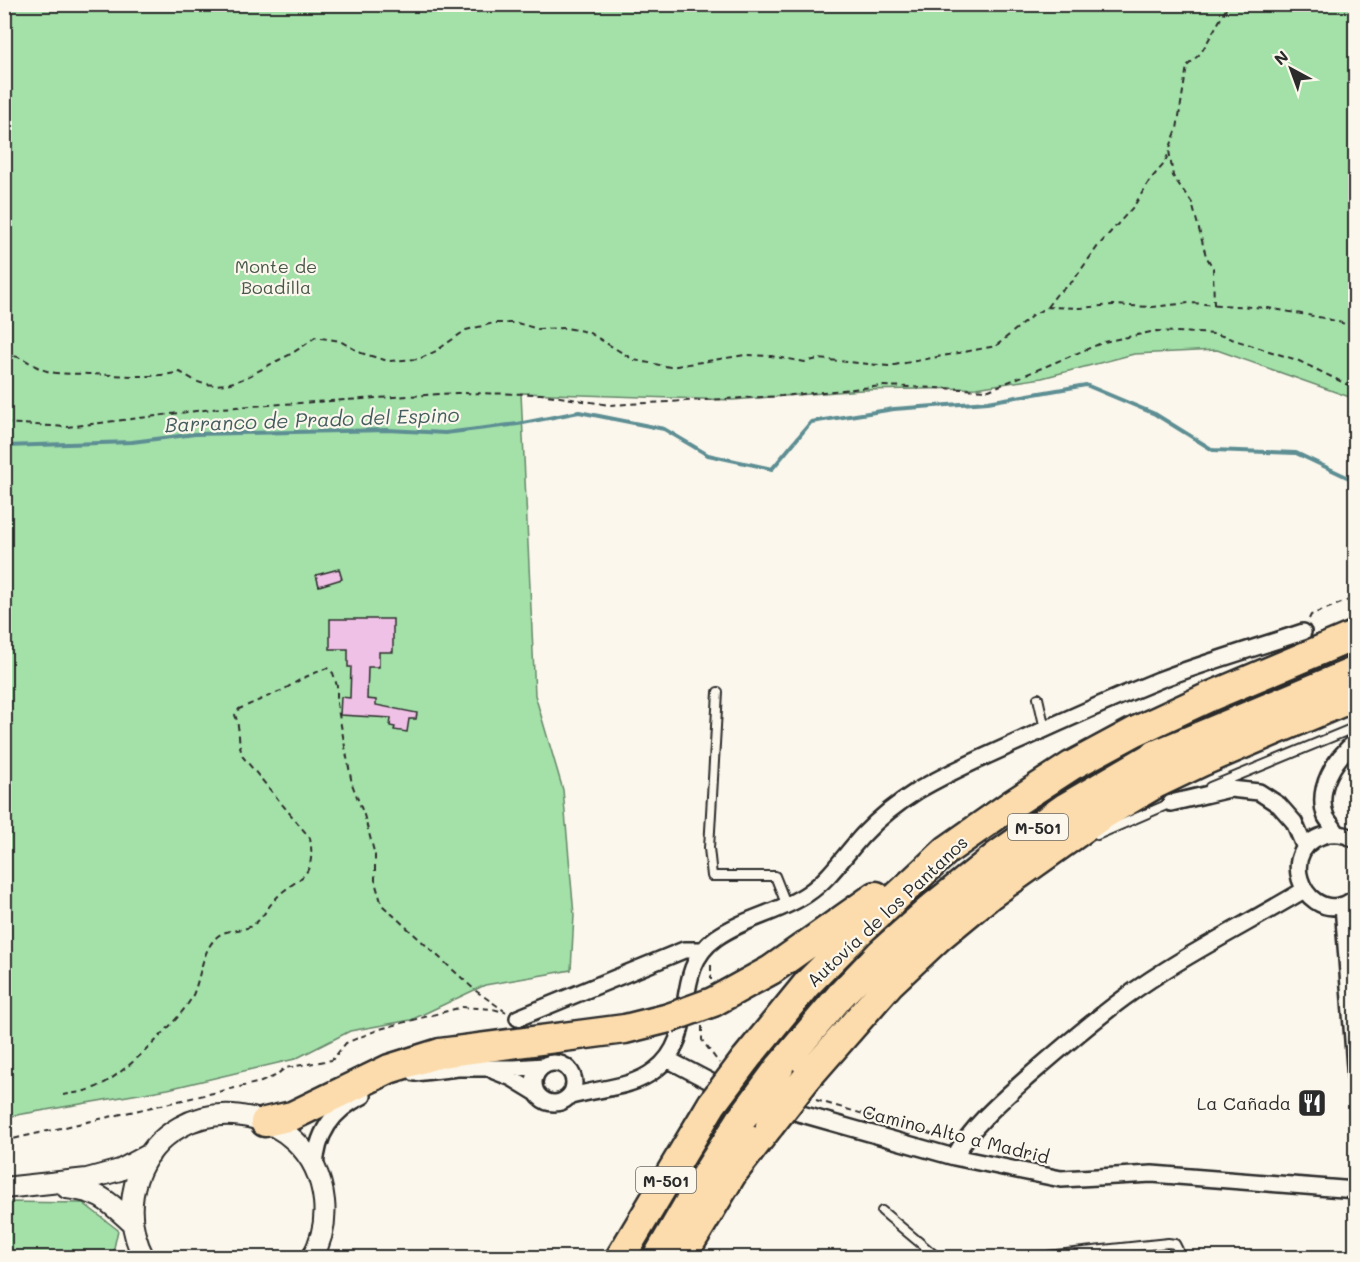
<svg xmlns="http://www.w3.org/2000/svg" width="1360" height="1262" font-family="Mali,sans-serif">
	<rect width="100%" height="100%" fill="#fbf7ec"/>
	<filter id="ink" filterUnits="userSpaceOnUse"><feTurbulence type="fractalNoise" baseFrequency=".0167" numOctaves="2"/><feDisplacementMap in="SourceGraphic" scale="12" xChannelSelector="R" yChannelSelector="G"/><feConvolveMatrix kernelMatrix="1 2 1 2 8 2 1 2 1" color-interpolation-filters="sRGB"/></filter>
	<g filter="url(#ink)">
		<!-- green -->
		<path fill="#a3e1a9" stroke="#67866a" stroke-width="1.5" d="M5 5H1355V399L1217 350 1134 354 1042 378 976 388 862 390 733 400 521 393 535 695 563 790 574 915 571 970 485 985 411 1020 350 1031 295 1059 168 1089 5 1117Z
			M5 1202 83 1203 118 1230 112 1257H5Z"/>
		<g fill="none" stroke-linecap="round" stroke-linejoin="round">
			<!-- stream -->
			<path stroke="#5d8e93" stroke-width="4" d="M4 446 132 442 195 434 388 430 445 433 518 424 579 412 664 429 708 455 772 469 811 422 894 409 988 402 1086 385 1155 414 1213 450 1296 453 1349 478H1356"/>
		</g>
		<!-- building -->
		<path fill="#efc1e6" stroke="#2b2b2b" stroke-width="1.5" d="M339 569 342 579 319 586 316 575Z
			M330 619H393V652H379V667H368L367 699 376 700V705L417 713 416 719H409L407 732 394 730 395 727 390 726 391 718 340 715 341 697 350 698 351 667H348V649H330Z"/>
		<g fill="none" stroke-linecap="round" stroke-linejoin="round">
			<!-- service casing -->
			<g stroke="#2b2b2b" stroke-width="12">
				<path id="service" d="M718 692 709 848 712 876H775L787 906
					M1038 698 1045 729
					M1210 787 1356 727
					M1097 835 1171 803
					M882 1211 938 1258
					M1028 1258 1168 1243 1175 1244 1178 1250 1179 1258"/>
			</g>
			<!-- minor casing -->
			<g stroke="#2b2b2b" stroke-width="20">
				<path id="minor" d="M1171 803 1230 789 1259 792 1279 805 1294 822 1305 848
					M1337 833C1334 828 1329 822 1326 817 1315 789 1335 758 1356 741
					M1356 840C1348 835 1338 833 1329 834 1274 845 1302 919 1343 905 1347 904 1352 900 1356 898
					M1343 905 1356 1081
					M518 1018 684 950H702
					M667 1059 738 1096 954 1157 1061 1179 1152 1174 1356 1190
					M534 1083a20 20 0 1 1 40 0a20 20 0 1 1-40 0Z
					M494 1071 512 1078 535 1092
					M415 1073 458 1068H515L544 1066
					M568 1097C597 1088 631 1089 655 1070 701 1036 669 971 716 938 744 918 779 913 807 894 830 879 845 854 864 834 879 818 898 803 917 791 952 770 991 754 1028 737 1071 717 1115 698 1159 680 1206 662 1255 648 1303 632
					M954 1157C973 1125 1001 1101 1028 1077 1059 1050 1090 1023 1124 998 1180 957 1244 926 1304 890
					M315 1169C316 1134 332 1110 363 1096"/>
			</g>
			<!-- tertiary casing -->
			<g stroke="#2b2b2b" stroke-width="24">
				<path id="tertiary" d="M4 1188 87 1179 120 1170 150 1154
					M67 1188C101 1192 108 1201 132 1223
					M144 1258C131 1233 128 1205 137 1178 172 1083 313 1099 324 1201 326 1220 322 1240 312 1258"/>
			</g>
			<!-- motorway casing -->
			<g stroke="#2b2b2b" stroke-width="33">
				<path id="motorway" d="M713 1002 771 970 876 896
					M745 1060 807 984 860 931 947 850 1014 803 1071 766 1136 731 1209 697 1356 635
					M779 1068 840 996 881 953 933 907 998 855 1066 807 1155 755 1356 671
					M806 1079 890 983 939 937 991 894 1098 818 1157 783 1201 762 1356 696
					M265 1122 292 1116 389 1069 440 1053 625 1029 669 1018
					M620 1258 712 1104
					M657 1258 700 1184 742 1118
					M681 1258 732 1174 770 1125"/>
			</g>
			<!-- path -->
			<path stroke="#2b2b2b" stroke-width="2" stroke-dasharray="6 4.5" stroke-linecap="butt" d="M1214 305 1213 268 1206 256 1192 203 1173 176 1169 150 1177 129 1187 66 1201 53 1229 4
				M1047 307 1057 294 1073 281 1098 246 1134 206 1150 180 1164 164 1169 152
				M4 356C22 353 32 367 47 371 60 375 75 373 88 374 120 375 149 379 180 372 186 375 194 381 201 383 232 391 254 372 279 360 293 353 303 347 315 337L340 341 361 353 388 361 419 359 436 351 466 330 494 323H517L538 329 566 328 588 332 634 360 670 367 745 355 771 356 805 362 818 359 889 366 996 346 1033 315 1047 307 1080 308 1113 305 1152 307 1189 303 1268 308 1324 318 1356 327
				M4 423 67 427 220 408 456 393 541 394 609 405 782 396 883 386 989 390 1104 342 1156 331 1216 334 1297 360 1346 384 1356 386
				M1309 619 1311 615 1356 597
				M711 965V980
				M702 1026V1040L719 1063
				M63 1095C73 1093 85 1092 94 1088 120 1079 177 1023 191 999 200 983 201 954 214 940 224 927 239 933 251 926 262 920 265 911 272 903 294 875 317 884 310 838L243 757C237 743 241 729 235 715L239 709 283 690 303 678 327 668 333 673 337 686V704L352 784 364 815 375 855V882L382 905 476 991 506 1012
				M816 1100 948 1139
				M4 1141 261 1082 275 1076 285 1068 332 1060 346 1043 380 1029 462 1007 493 1009 504 1012"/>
			<!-- service -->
			<use href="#service" stroke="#fbf7ec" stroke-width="8"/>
			<!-- minor -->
			<use href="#minor" stroke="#fbf7ec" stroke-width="15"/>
			<!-- tertiary -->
			<use href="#tertiary" stroke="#fbf7ec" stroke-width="20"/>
			<!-- motorway -->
			<use href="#motorway" stroke="#fcdcac" stroke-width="28"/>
			<!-- motorway-bridge casing -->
			<g stroke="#2b2b2b" stroke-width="33" stroke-linecap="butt">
				<path id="motorway-bridge" d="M669 1018 713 1002
					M712 1104 745 1060
					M742 1118 779 1068
					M770 1125 806 1079"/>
			</g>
			<!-- motorway-bridge -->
			<use href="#motorway-bridge" stroke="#fcdcac" stroke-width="28"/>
		</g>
	</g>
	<!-- icons -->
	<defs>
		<g id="restaurant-square" transform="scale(1.5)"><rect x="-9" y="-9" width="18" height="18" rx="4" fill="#2b2b2b" stroke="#fbf7ec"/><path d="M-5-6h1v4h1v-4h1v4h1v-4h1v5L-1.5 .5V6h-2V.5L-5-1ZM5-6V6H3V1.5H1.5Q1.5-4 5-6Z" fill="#fff"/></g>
	</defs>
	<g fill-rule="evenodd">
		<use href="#restaurant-square" x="1312" y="1103"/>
	</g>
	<g text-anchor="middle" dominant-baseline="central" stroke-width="4.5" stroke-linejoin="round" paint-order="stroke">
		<!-- shield labels -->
		<g fill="#fbf7ec" stroke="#696865" stroke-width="1.5">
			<rect x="1008" y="814" width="60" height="26" rx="4.5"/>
			<rect x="636" y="1167" width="60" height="26" rx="4.5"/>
		</g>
		<g font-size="16" font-weight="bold" fill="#2b2b2b">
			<text x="1038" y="827">M-501</text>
			<text x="666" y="1180">M-501</text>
		</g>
		<!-- park labels -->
		<g font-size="18" fill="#49584a" stroke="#fbf7ec">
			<text x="276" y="266">Monte de<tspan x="276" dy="21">Boadilla</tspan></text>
		</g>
		<!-- street labels -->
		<g font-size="18" fill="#2b2b2b" stroke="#fbf7ec">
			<text transform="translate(887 911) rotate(-43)">Autovía de los Pantanos</text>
			<text transform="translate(956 1134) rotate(14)">Camino Alto a Madrid</text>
		</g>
		<!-- poi labels -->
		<g font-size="18" fill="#2b2b2b" stroke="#fbf7ec" text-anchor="end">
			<text x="1291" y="1103">La Cañada</text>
		</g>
		<!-- water labels -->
		<g font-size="20" font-style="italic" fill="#445d5f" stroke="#fbf7ec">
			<text transform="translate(312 419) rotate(-2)">Barranco de Prado del Espino</text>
		</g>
	</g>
	<!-- margin -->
	<rect width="1360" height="1262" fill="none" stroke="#fbf7ec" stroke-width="24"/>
	<rect x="12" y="12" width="1336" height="1238" fill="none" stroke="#2b2b2b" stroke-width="2" filter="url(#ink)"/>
	<!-- north arrow -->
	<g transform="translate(1291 69) rotate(319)" stroke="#fbf7ec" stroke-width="4.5" paint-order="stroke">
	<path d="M0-4.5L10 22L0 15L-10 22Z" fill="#2b2b2b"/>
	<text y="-9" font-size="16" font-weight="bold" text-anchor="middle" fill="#2b2b2b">N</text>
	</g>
</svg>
